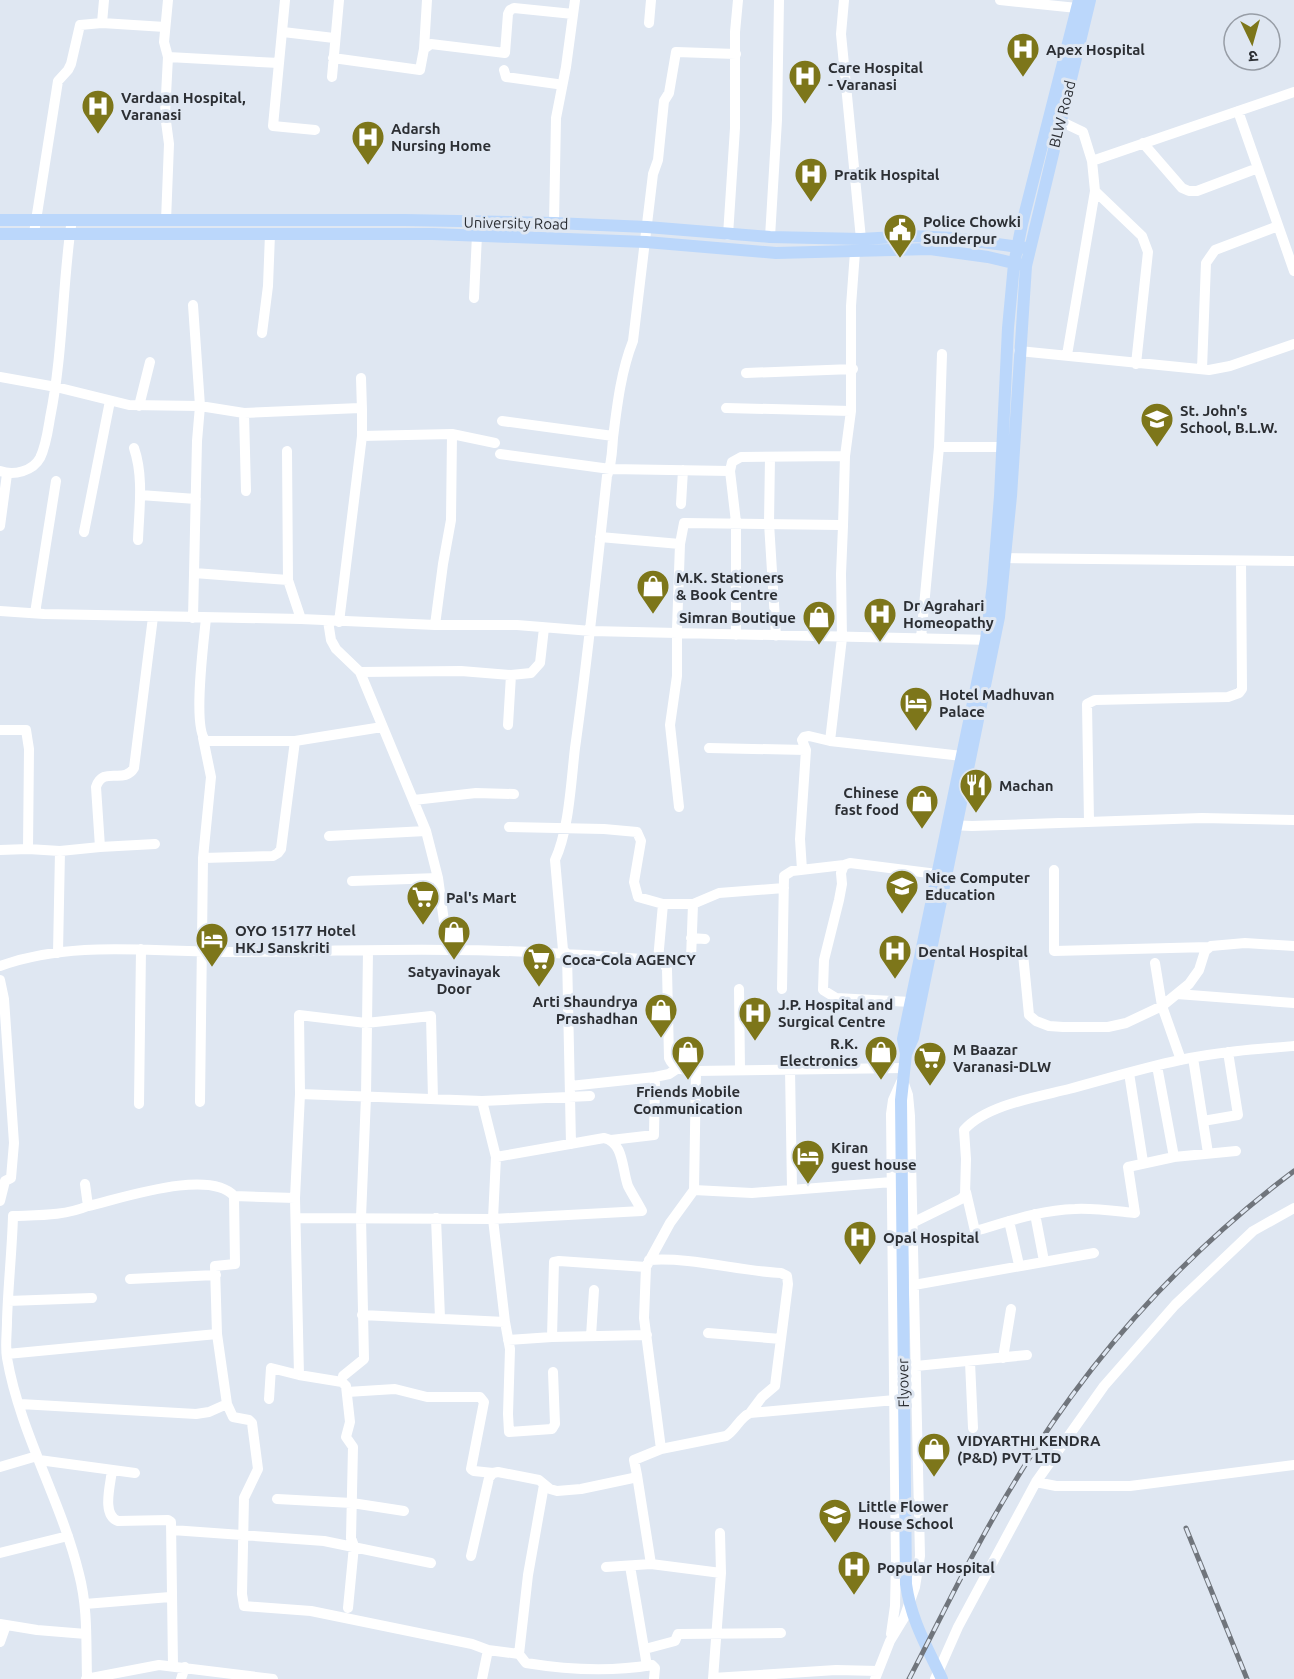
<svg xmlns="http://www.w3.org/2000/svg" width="1294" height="1679" font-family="Ubuntu,'Noto Sans Devanagari',sans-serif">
	<rect width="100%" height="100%" fill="#dfe7f2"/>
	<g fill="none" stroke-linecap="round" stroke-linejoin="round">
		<!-- minor -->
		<path stroke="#fff" stroke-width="10" d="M285 0 273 126 315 130
			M844 0 841 34 861 239
			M1000 0 1077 8
			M102 23 165 27
			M649 23 651 0
			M283 32 334 38
			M424 49 427 0
			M168 57 279 63
			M333 58 420 70 424 49 431 44 505 53 508 14 510 10 514 8 573 14
			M504 70 506 77 557 84
			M332 77 339 0
			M1238 111 1294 271
			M1060 121 1083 132 1092 161 1294 92
			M1143 143 1182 188 1189 191H1197L1258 168
			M1092 161 1095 191 1142 236 1148 252 1136 364
			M166 221 169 144 165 114 168 57 164 42 168 0
			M554 223 556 118 566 67 575 0
			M34 233 58 81 68 70 71 64 80 25 102 23 104 0
			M728 235 735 128V32L738 0
			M770 237 777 120 779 0
			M474 298 477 235
			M193 305 200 406 197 441 193 618
			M262 333 268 286 270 234
			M1019 351 1209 370 1230 366 1294 344
			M942 354 939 447H1004
			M1067 355 1095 191
			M1202 369 1206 263 1215 250 1278 226
			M746 373 853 369
			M0 377 56 387 129 405 200 406 244 413 360 408 362 410V436L339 622
			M361 378 362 410
			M139 406 150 362
			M726 408 851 411
			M244 413 246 491
			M502 421 613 436
			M362 436 452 434 495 443
			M134 448C144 477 139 510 138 540
			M287 451 288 580 301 619
			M500 454 610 469 730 471
			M770 457 769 523 776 636
			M0 471C14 476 33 471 40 458 46 446 48 430 50 418 63 354 62 290 71 226
			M140 495 196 499
			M681 504 683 470
			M0 526 7 474
			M843 526 845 456
			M84 532 110 401
			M600 537 680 544 684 523 840 525 843 526 841 574 842 638 830 741
			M997 558 1294 561
			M194 573 288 580
			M0 611 44 614 301 619 435 625H517L591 631 992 640
			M35 613 56 481
			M206 618C204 640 192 728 206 741H295
			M328 621 331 640 336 649 360 672 426 831 438 878 448 950
			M435 625 443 564 451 520 452 434
			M677 629 680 544
			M677 632V676L670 725 679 807
			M736 635V522L730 471 732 462 741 457 845 456 851 411V306L855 252
			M921 638 939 447
			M360 672 461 671 511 675 531 673 540 663 544 628
			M508 725 511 675
			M0 730H26L29 749 28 849
			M709 748 806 750 802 740 804 737 809 736 830 741 962 756
			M414 800 476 793 514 794
			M1089 822 1087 704 1095 700 1228 697 1239 693 1242 689 1241 561
			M950 825 972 826 1202 818 1294 820
			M509 827 604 829 637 832 641 841 634 882 638 897 663 904 658 960
			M329 836 426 831
			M100 847 155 844
			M0 850 28 849 60 851 100 847 96 787C103 765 124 785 134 768L153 617
			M203 858 211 777 203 738
			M802 870 800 839 806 750
			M1054 870V951L1209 947
			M352 881 438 878
			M663 904H693L719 893 784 888
			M691 938 705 939
			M58 953 60 851
			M1023 954 1029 1015 1036 1021 1049 1026 1063 1027H1108L1126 1023 1162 1006 1189 984 1199 970 1205 951 1211 946 1245 943 1294 946
			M691 959 693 904
			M1155 963 1162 1006 1181 1060
			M0 966C73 940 150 952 226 952 300 952 374 949 449 950 518 950 588 955 658 960L664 964 667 969 669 1058C674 1070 685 1070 696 1071L904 1068
			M0 980 4 999 14 1143 11 1178 5 1181 0 1201
			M739 989 740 1069
			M782 989 784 876 792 871 844 865
			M1177 994 1294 1003
			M911 1002 836 998 823 990 824 960 839 900 842 884 841 873 844 865 850 863 937 874
			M1193 1058 1208 1153
			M1157 1066 1174 1157
			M790 1069 792 1189
			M1129 1073 1143 1162
			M570 1086 655 1077 669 1074 678 1068
			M300 1094 299 1015 366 1023 431 1016 433 1099
			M482 1101 590 1096
			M200 1102 203 858 273 856 278 853 281 849 295 741 382 727
			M139 1104 141 949
			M1203 1121 1238 1115 1228 1052
			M611 1140 654 1135 655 1077
			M571 1144 567 954 563 950 555 860C569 830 571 782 575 748 588 657 597 567 607 476 612 464 612 451 613 438 617 406 621 371 633 341L653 174 658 160 664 101 669 93 676 52 736 54
			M85 1184 88 1206C64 1216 39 1215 13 1216 12 1251 8 1286 7 1321 7 1333 5 1346 7 1358 20 1433 61 1500 79 1574 88 1608 86 1643 87 1678
			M694 1190 752 1193 892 1182
			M966 1192 975 1231C1007 1222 1040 1210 1075 1209 1094 1208 1115 1211 1135 1213L1128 1167 1174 1157 1236 1151
			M295 1198 234 1196 235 1264 215 1266 217 1334 227 1404 233 1417 249 1420 252 1423 258 1469 244 1498 242 1594 244 1606 311 1611 472 1644 488 1650
			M88 1206C120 1199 209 1168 234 1196
			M1035 1214 1044 1261
			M296 1218 493 1219 642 1211C638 1203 632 1194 628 1186 622 1170 624 1142 604 1138L496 1157
			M436 1218 440 1318
			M1009 1221 1019 1265
			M912 1223 961 1199 965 1195 966 1159 964 1130C986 1105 1037 1097 1069 1089 1106 1079 1143 1068 1180 1060 1217 1052 1256 1049 1294 1046
			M649 1260C693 1257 737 1271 781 1273L787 1276 788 1284 775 1386 762 1397 750 1413
			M130 1279 216 1275
			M914 1285 1094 1253
			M8 1301 92 1298
			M362 1315 505 1322
			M708 1333 781 1339
			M591 1336 594 1290
			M552 1337 554 1262 559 1261 646 1267
			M508 1340 552 1337 647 1335
			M7 1354 217 1334
			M1003 1358 1011 1309
			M970 1362 973 1428
			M916 1366 1027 1355
			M299 1375 295 1198 300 1094 482 1101 496 1157 493 1219 505 1322 510 1349 508 1414 509 1432 552 1429 555 1424 553 1372
			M343 1376 364 1359 361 1217 366 1097 368 951
			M347 1392 395 1389 427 1397H480L484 1402 471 1469 474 1471 493 1473
			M269 1399 271 1368 299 1375 342 1382 346 1386 350 1422 346 1437 353 1447 351 1538 354 1546 348 1608
			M20 1404 196 1414 209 1412 227 1404
			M661 1449 644 1318 646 1267 670 1223 694 1190 696 1071
			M39 1460 135 1473
			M0 1467 37 1456
			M112 1470C111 1483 101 1515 118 1521L168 1520 171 1522 173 1666
			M637 1475 651 1564
			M1036 1482 1056 1486H1130L1294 1465
			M277 1499 352 1503 404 1511
			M172 1530 324 1541 431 1563
			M0 1553 68 1536
			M471 1556 489 1478 493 1473 498 1472 539 1480 550 1489 557 1491 581 1489 633 1478 637 1475 634 1460 661 1449 726 1436C736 1430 739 1418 750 1413L895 1400
			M630 1566 647 1666
			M606 1567 651 1564 721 1573
			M85 1604 170 1597
			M0 1624 37 1630 86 1634
			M891 1634 895 1606 896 1563 891 1114 893 1100 901 1082
			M0 1642 6 1625
			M645 1649 675 1641 678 1634 781 1633
			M519 1654 526 1663C569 1670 610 1672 652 1665L655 1668 654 1679
			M713 1678 836 1670 878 1671
			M86 1679 159 1665 273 1679
			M181 1679 185 1667
			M482 1679 488 1650 519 1654 528 1575 544 1485
			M713 1679 721 1573 720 1533
			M875 1679 890 1641 904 1618 915 1587 920 1556 910 1116 908 1095 903 1081
			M935 1679 958 1627 1036 1482 1104 1386 1175 1305 1253 1231 1294 1208"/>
		<!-- major -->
		<path stroke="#bbd7fb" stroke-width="12" d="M0 220H405L554 223 647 227 770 237 861 239 913 236 953 238 1026 248
			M0 234H433L646 242 776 253 930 249 988 257 1022 265
			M906 1054 903 1039 986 640 993 584 1000 496 1008 328 1014 264 1022 224 1079 0
			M942 1679C927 1647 911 1620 906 1584L901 1100 906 1054 913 1038 999 617 1011 496 1026 266 1090 0"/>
		<!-- rail casing -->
		<g stroke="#70757c" stroke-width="5">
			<path id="rail" d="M1186 1528 1247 1679
				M909 1679C943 1614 975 1546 1014 1483 1086 1362 1181 1256 1294 1171"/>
		</g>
		<!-- rail -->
		<use href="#rail" stroke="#dfe7f2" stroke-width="3" stroke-dasharray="9" stroke-linecap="butt"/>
	</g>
	<!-- icons -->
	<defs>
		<g id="hospital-pin" transform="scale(1.725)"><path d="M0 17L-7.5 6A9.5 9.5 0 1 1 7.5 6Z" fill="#7d761a" stroke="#dfe7f2"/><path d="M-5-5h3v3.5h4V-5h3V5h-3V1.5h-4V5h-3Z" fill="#fff"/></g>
		<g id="civic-pin" transform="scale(1.725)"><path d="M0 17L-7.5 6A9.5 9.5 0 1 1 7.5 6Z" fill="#7d761a" stroke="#dfe7f2"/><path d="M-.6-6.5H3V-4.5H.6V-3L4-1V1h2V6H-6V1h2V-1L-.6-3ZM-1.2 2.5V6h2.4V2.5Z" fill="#fff"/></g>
		<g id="school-pin" transform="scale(1.725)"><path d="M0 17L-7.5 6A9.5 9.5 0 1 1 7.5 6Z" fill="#7d761a" stroke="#dfe7f2"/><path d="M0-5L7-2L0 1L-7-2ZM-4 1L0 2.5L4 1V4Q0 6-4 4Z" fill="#fff"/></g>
		<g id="shop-pin" transform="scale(1.725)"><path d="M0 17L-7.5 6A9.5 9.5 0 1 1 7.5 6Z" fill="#7d761a" stroke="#dfe7f2"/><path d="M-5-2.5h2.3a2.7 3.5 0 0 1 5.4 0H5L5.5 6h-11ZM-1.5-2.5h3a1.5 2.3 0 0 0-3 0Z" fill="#fff"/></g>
		<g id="hotel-pin" transform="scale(1.725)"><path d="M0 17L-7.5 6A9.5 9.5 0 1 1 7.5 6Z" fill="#7d761a" stroke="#dfe7f2"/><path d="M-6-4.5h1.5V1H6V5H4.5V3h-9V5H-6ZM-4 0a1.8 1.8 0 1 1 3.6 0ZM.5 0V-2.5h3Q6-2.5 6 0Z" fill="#fff"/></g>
		<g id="restaurant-pin" transform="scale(1.725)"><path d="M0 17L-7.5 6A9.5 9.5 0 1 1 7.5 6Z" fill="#7d761a" stroke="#dfe7f2"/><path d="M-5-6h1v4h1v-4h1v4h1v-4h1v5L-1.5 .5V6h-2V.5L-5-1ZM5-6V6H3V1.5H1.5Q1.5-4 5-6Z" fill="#fff"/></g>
		<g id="supermarket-pin" transform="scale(1.725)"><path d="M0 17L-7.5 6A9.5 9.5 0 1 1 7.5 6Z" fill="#7d761a" stroke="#dfe7f2"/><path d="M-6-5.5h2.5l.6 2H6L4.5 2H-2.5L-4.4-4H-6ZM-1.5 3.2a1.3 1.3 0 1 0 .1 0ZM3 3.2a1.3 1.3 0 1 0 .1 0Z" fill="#fff"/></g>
	</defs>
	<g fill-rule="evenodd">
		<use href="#hospital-pin" x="1023" y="49"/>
		<use href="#hospital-pin" x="805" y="76"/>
		<use href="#hospital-pin" x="98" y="106"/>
		<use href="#hospital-pin" x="368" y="137"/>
		<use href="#hospital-pin" x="811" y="174"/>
		<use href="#civic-pin" x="900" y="230"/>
		<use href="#school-pin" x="1157" y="419"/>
		<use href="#shop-pin" x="653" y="586"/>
		<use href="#hospital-pin" x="880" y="614"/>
		<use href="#shop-pin" x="819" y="617"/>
		<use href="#hotel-pin" x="916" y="703"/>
		<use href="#restaurant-pin" x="976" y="785"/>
		<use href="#shop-pin" x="922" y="801"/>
		<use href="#school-pin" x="902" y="886"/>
		<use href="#supermarket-pin" x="423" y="897"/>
		<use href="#shop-pin" x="454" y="932"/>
		<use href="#hotel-pin" x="212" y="939"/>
		<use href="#hospital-pin" x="895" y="951"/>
		<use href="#supermarket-pin" x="539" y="959"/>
		<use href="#shop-pin" x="661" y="1010"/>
		<use href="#hospital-pin" x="755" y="1013"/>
		<use href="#shop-pin" x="688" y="1052"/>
		<use href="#shop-pin" x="881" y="1052"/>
		<use href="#supermarket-pin" x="930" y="1058"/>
		<use href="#hotel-pin" x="808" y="1156"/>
		<use href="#hospital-pin" x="860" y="1237"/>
		<use href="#shop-pin" x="934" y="1449"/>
		<use href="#school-pin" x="835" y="1515"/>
		<use href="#hospital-pin" x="854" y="1567"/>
	</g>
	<g text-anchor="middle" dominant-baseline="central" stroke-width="6" stroke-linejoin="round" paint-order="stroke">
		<!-- poi labels -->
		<g font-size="15" font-weight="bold" fill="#2c2f34" stroke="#dfe7f2" text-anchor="start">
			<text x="1046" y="49">Apex Hospital</text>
			<text x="828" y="67">Care Hospital<tspan x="828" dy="17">- Varanasi</tspan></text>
			<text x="121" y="97">Vardaan Hospital,<tspan x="121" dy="17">Varanasi</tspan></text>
			<text x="391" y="128">Adarsh<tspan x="391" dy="17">Nursing Home</tspan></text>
			<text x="834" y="174">Pratik Hospital</text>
			<text x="923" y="221">Police Chowki<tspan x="923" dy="17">Sunderpur</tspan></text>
			<text x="1180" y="410">St. John's<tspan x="1180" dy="17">School, B.L.W.</tspan></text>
			<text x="676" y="577">M.K. Stationers<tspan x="676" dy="17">&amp; Book Centre</tspan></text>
			<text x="903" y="605">Dr Agrahari<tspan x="903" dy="17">Homeopathy</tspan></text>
			<text x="796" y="617" text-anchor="end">Simran Boutique</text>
			<text x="939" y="694">Hotel Madhuvan<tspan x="939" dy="17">Palace</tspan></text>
			<text x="999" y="785">Machan</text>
			<text x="899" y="792" text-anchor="end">Chinese<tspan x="899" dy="17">fast food</tspan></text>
			<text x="925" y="877">Nice Computer<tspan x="925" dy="17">Education</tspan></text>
			<text x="446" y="897">Pal's Mart</text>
			<text x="235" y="930">OYO 15177 Hotel<tspan x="235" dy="17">HKJ Sanskriti</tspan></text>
			<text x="918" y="951">Dental Hospital</text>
			<text x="562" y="959">Coca-Cola AGENCY</text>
			<text x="454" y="971" text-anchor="middle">Satyavinayak<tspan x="454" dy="17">Door</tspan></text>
			<text x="638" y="1001" text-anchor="end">Arti Shaundrya<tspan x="638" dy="17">Prashadhan</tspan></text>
			<text x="778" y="1004">J.P. Hospital and<tspan x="778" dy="17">Surgical Centre</tspan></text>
			<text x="858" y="1043" text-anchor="end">R.K.<tspan x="858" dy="17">Electronics</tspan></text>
			<text x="953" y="1049">M Baazar<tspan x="953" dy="17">Varanasi-DLW</tspan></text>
			<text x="688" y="1091" text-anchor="middle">Friends Mobile<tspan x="688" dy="17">Communication</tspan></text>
			<text x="831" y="1147">Kiran<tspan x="831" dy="17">guest house</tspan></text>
			<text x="883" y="1237">Opal Hospital</text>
			<text x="957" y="1440">VIDYARTHI KENDRA<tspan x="957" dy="17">(P&amp;D) PVT LTD</tspan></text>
			<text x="858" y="1506">Little Flower<tspan x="858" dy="17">House School</tspan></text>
			<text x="877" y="1567">Popular Hospital</text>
		</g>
		<!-- street labels -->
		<g font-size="15" fill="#2c2f34" stroke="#dfe7f2">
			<text transform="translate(1062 114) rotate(-76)">BLW Road</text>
			<text transform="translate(516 223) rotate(1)">University Road</text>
			<text transform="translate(903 1383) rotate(-91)">Flyover</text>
		</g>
	</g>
	<!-- north arrow -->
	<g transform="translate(1252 42) rotate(175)"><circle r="28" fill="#dfe7f2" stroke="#979da6" stroke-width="1.5"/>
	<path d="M0-4.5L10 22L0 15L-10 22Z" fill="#7d761a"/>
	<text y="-9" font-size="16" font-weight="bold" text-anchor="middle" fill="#2c2f34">उ</text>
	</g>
</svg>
